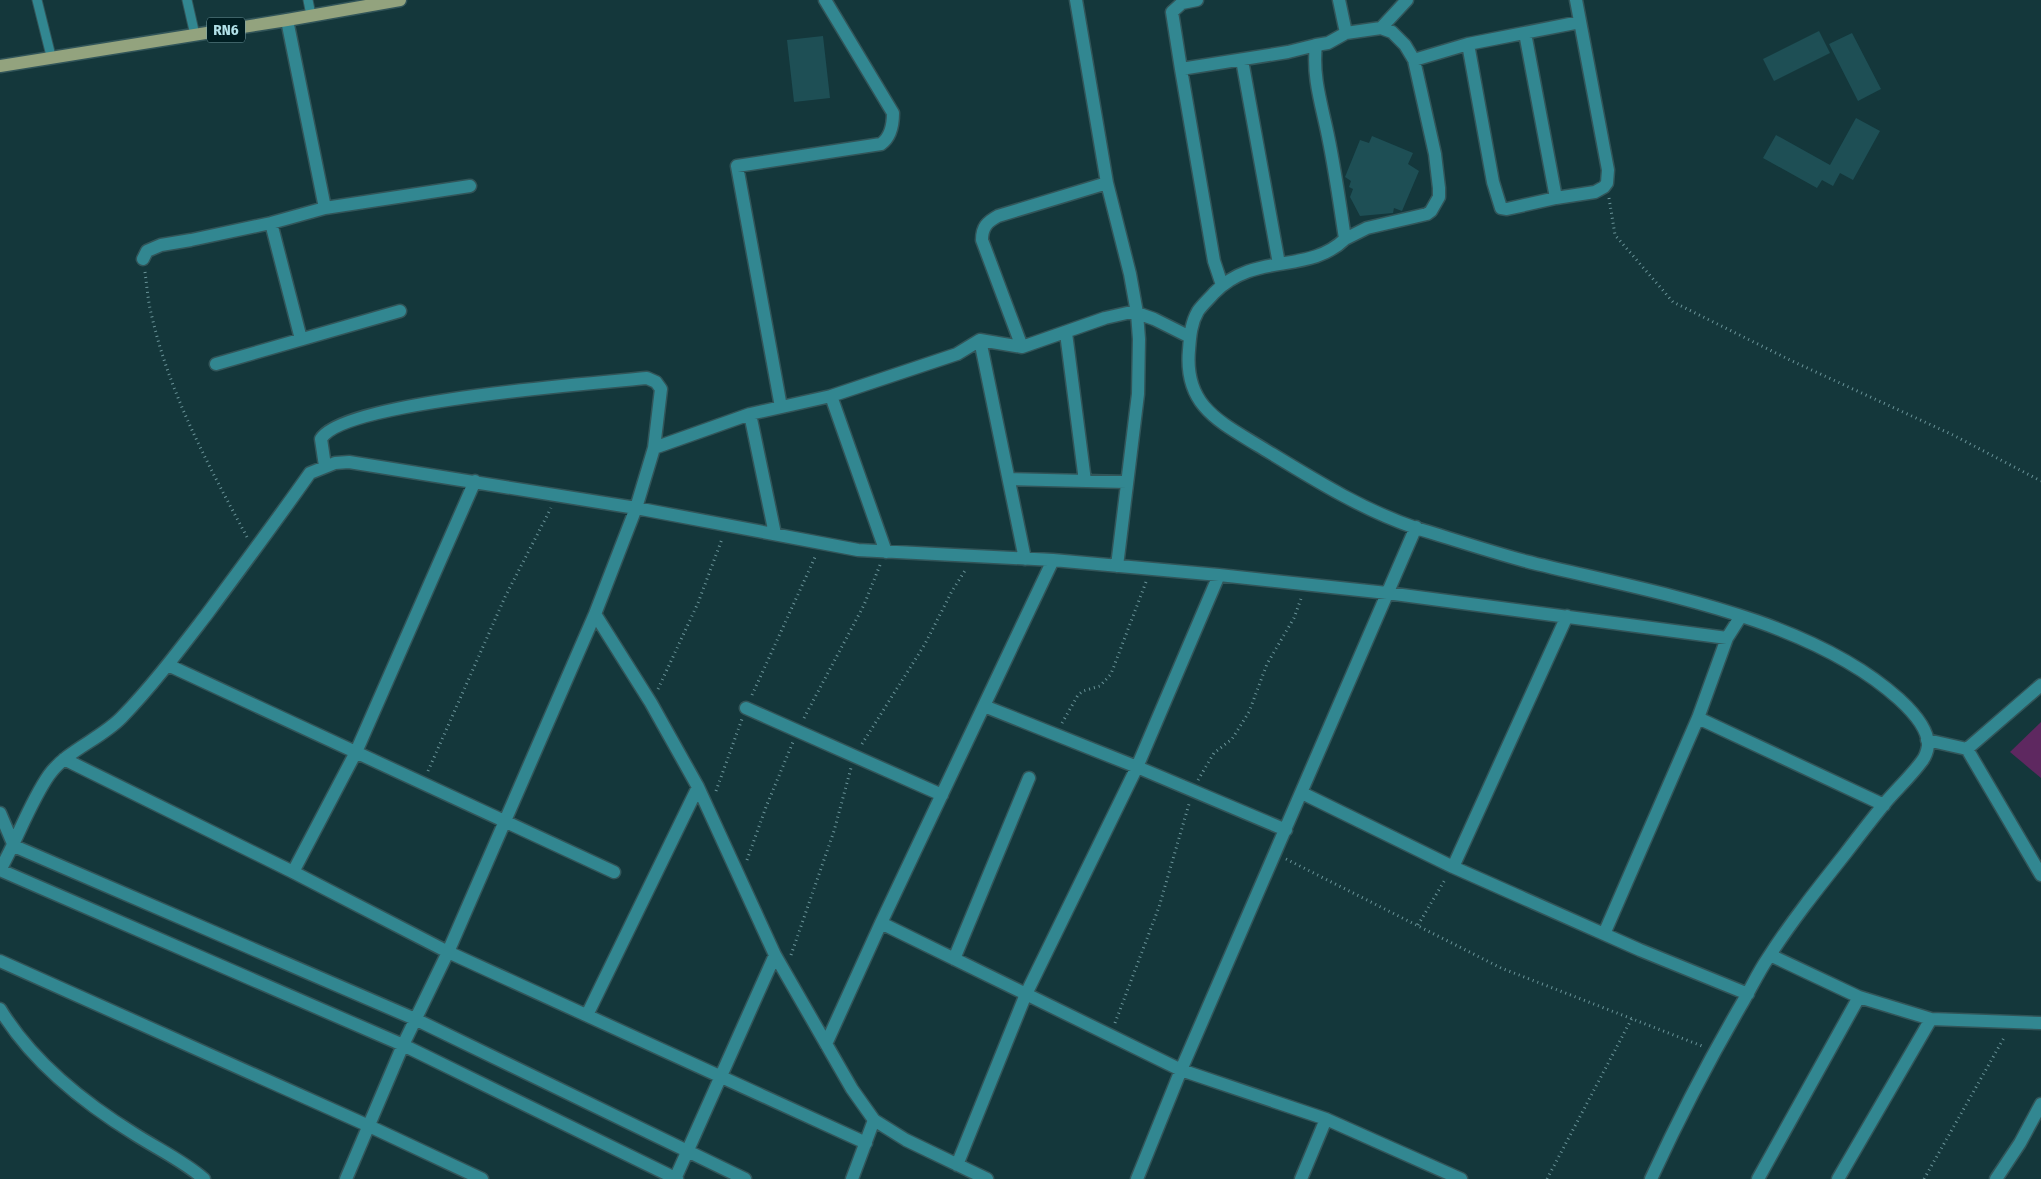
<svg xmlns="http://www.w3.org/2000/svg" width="2041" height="1179" font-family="'Fira Sans Condensed',sans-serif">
	<rect width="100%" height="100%" fill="#14373b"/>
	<!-- green -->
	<path fill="#5e2860" d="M2041 722V778L2010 752Z"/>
	<!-- building -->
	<path fill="#1e4f55" d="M1819 31 1830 53 1774 81 1763 59Z
		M1852 33 1881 89 1858 101 1829 44Z
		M823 36 830 98 794 102 787 40Z
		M1856 118 1880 131 1853 180 1840 173 1833 186 1822 180 1817 188 1763 158 1776 135 1830 165Z
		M1372 136 1413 153 1408 164 1419 171 1402 211 1394 208 1393 213 1360 216 1350 197 1353 189 1349 187 1351 181 1345 177 1360 140 1369 143Z"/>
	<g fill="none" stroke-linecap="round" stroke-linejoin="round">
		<!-- lane casing -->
		<g stroke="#325559" stroke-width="11">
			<path id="lane" d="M37 0 51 56
				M187 0 195 35
				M308 0 311 15"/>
		</g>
		<!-- street casing -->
		<g stroke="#325559" stroke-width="15">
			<path id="street" d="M1076 0 1107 183 1130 274 1137 313 1139 339 1138 394 1117 566
				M1197 0 1182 3 1172 12 1181 69 1288 52 1316 45
				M1339 0 1346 33 1381 28 1392 32 1405 45 1414 60 1435 154 1439 188V197L1431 211 1427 214 1367 228 1345 239
				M1381 28 1407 0
				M1346 33 1328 43 1316 45C1312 77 1322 106 1328 136 1335 170 1340 205 1345 239 1308 275 1255 251 1214 293 1209 299 1203 304 1198 311 1191 323 1190 336 1189 350 1184 405 1218 421 1259 446 1310 477 1360 509 1416 528 1452 539 1488 551 1525 561 1644 591 1806 615 1899 699 1911 710 1929 729 1928 746 1927 752 1926 756 1922 761 1911 776 1897 789 1885 803 1871 820 1858 837 1845 854 1818 888 1791 922 1768 958 1759 971 1752 986 1744 1000 1710 1058 1679 1118 1651 1179
				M1525 33 1556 198
				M1468 44 1493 182 1501 208 1507 209 1556 198 1595 192 1604 187 1607 183 1608 170 1576 0
				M1242 60 1279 264
				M1414 60 1468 44 1580 22
				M1181 69 1214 261 1222 285
				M1107 183 998 216C987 222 982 227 982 240L1022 347 1105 318 1127 313H1137L1154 319 1190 337
				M325 208 470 186
				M271 223 301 339
				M143 259 147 251 161 245 191 240 271 223 325 208 287 20
				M1066 333 1085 481
				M980 340 1025 559
				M216 364 400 311
				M831 396 886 552
				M781 407 737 166 881 144C891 137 893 125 893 113L825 0
				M750 414 775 534
				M654 448 750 414 831 396 957 354 980 340 1022 347
				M325 466 321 439C342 401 597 383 647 378L656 382 661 389 654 448 636 508 595 614 448 952 403 1045 346 1179
				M1009 479 1127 482
				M595 614 651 703 698 787 775 955 852 1089 874 1120 906 1140 987 1179
				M168 665 614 872
				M984 706 1137 767 1286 830
				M746 708 942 795
				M1698 718 1884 805
				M1927 740 1967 749 2041 875
				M1967 749 2041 685
				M64 759 293 872 448 952 866 1143
				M1302 793 1453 867 1640 950 1748 994
				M0 813 14 846 415 1019 745 1179
				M1453 867 1567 616
				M0 870C17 840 30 802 49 775 67 750 101 739 122 717 153 685 180 649 207 614 242 567 276 521 310 473L335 463 349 462 636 508 858 550 1053 560 1219 575 1387 593 1727 638 1741 616
				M0 870 403 1045 677 1179
				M293 872 356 752 475 481
				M881 923 1181 1070 1326 1119 1461 1179
				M1604 934 1698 718 1727 638
				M1770 955 1859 997 1931 1019 2041 1023
				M954 959 1029 778
				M0 961 369 1126 482 1179
				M0 1009C32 1062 84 1103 136 1135 158 1149 185 1162 204 1179
				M587 1015 698 787
				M826 1044 881 923 1053 560
				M957 1165 1026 994 1137 767 1219 575
				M675 1179 775 955
				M852 1179 874 1120
				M1137 1179 1181 1070 1416 527
				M1301 1179 1326 1119
				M1758 1179 1859 997
				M1838 1179 1931 1019
				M1996 1179 2020 1143 2041 1104"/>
		</g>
		<!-- primary casing -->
		<g stroke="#325559" stroke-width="15">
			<path id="primary" d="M0 66 287 20 400 0"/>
		</g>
		<!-- path -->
		<path stroke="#6a9499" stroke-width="3" stroke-dasharray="1 4" stroke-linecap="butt" d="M1609 198 1615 235 1673 302 1792 361 1953 435 2041 481
			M145 272C147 287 148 302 152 317 170 395 209 467 247 537
			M658 689 698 603 722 539
			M752 695 816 555
			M804 718 864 605 880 565
			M1062 723 1078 695 1083 691 1100 686 1111 674 1146 582
			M862 744 925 644 952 591 966 569
			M428 771 505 597 551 508
			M1198 780 1214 753 1232 739 1249 712 1267 664 1294 618 1302 596
			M716 791 742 719
			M1286 859 1501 968 1702 1046
			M747 860 766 807 793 742
			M1418 925 1446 878
			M791 955 834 831 851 768
			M1115 1023 1159 907 1189 804
			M1547 1179 1632 1018
			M1924 1179 2005 1036"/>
		<!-- lane -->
		<use href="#lane" stroke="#328791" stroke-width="9"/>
		<!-- street -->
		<use href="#street" stroke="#328791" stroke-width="12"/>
		<!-- primary -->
		<use href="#primary" stroke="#93a37e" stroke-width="12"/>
	</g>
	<g text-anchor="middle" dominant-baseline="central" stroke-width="4" stroke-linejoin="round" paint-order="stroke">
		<!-- shield labels -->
		<rect fill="#001e22" stroke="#7ca6ad" stroke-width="1" x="207" y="17.5" width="38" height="25" rx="4"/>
		<g font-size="15" font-weight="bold" fill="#b1e1e8">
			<text x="226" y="30">RN6</text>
		</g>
	</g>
</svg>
